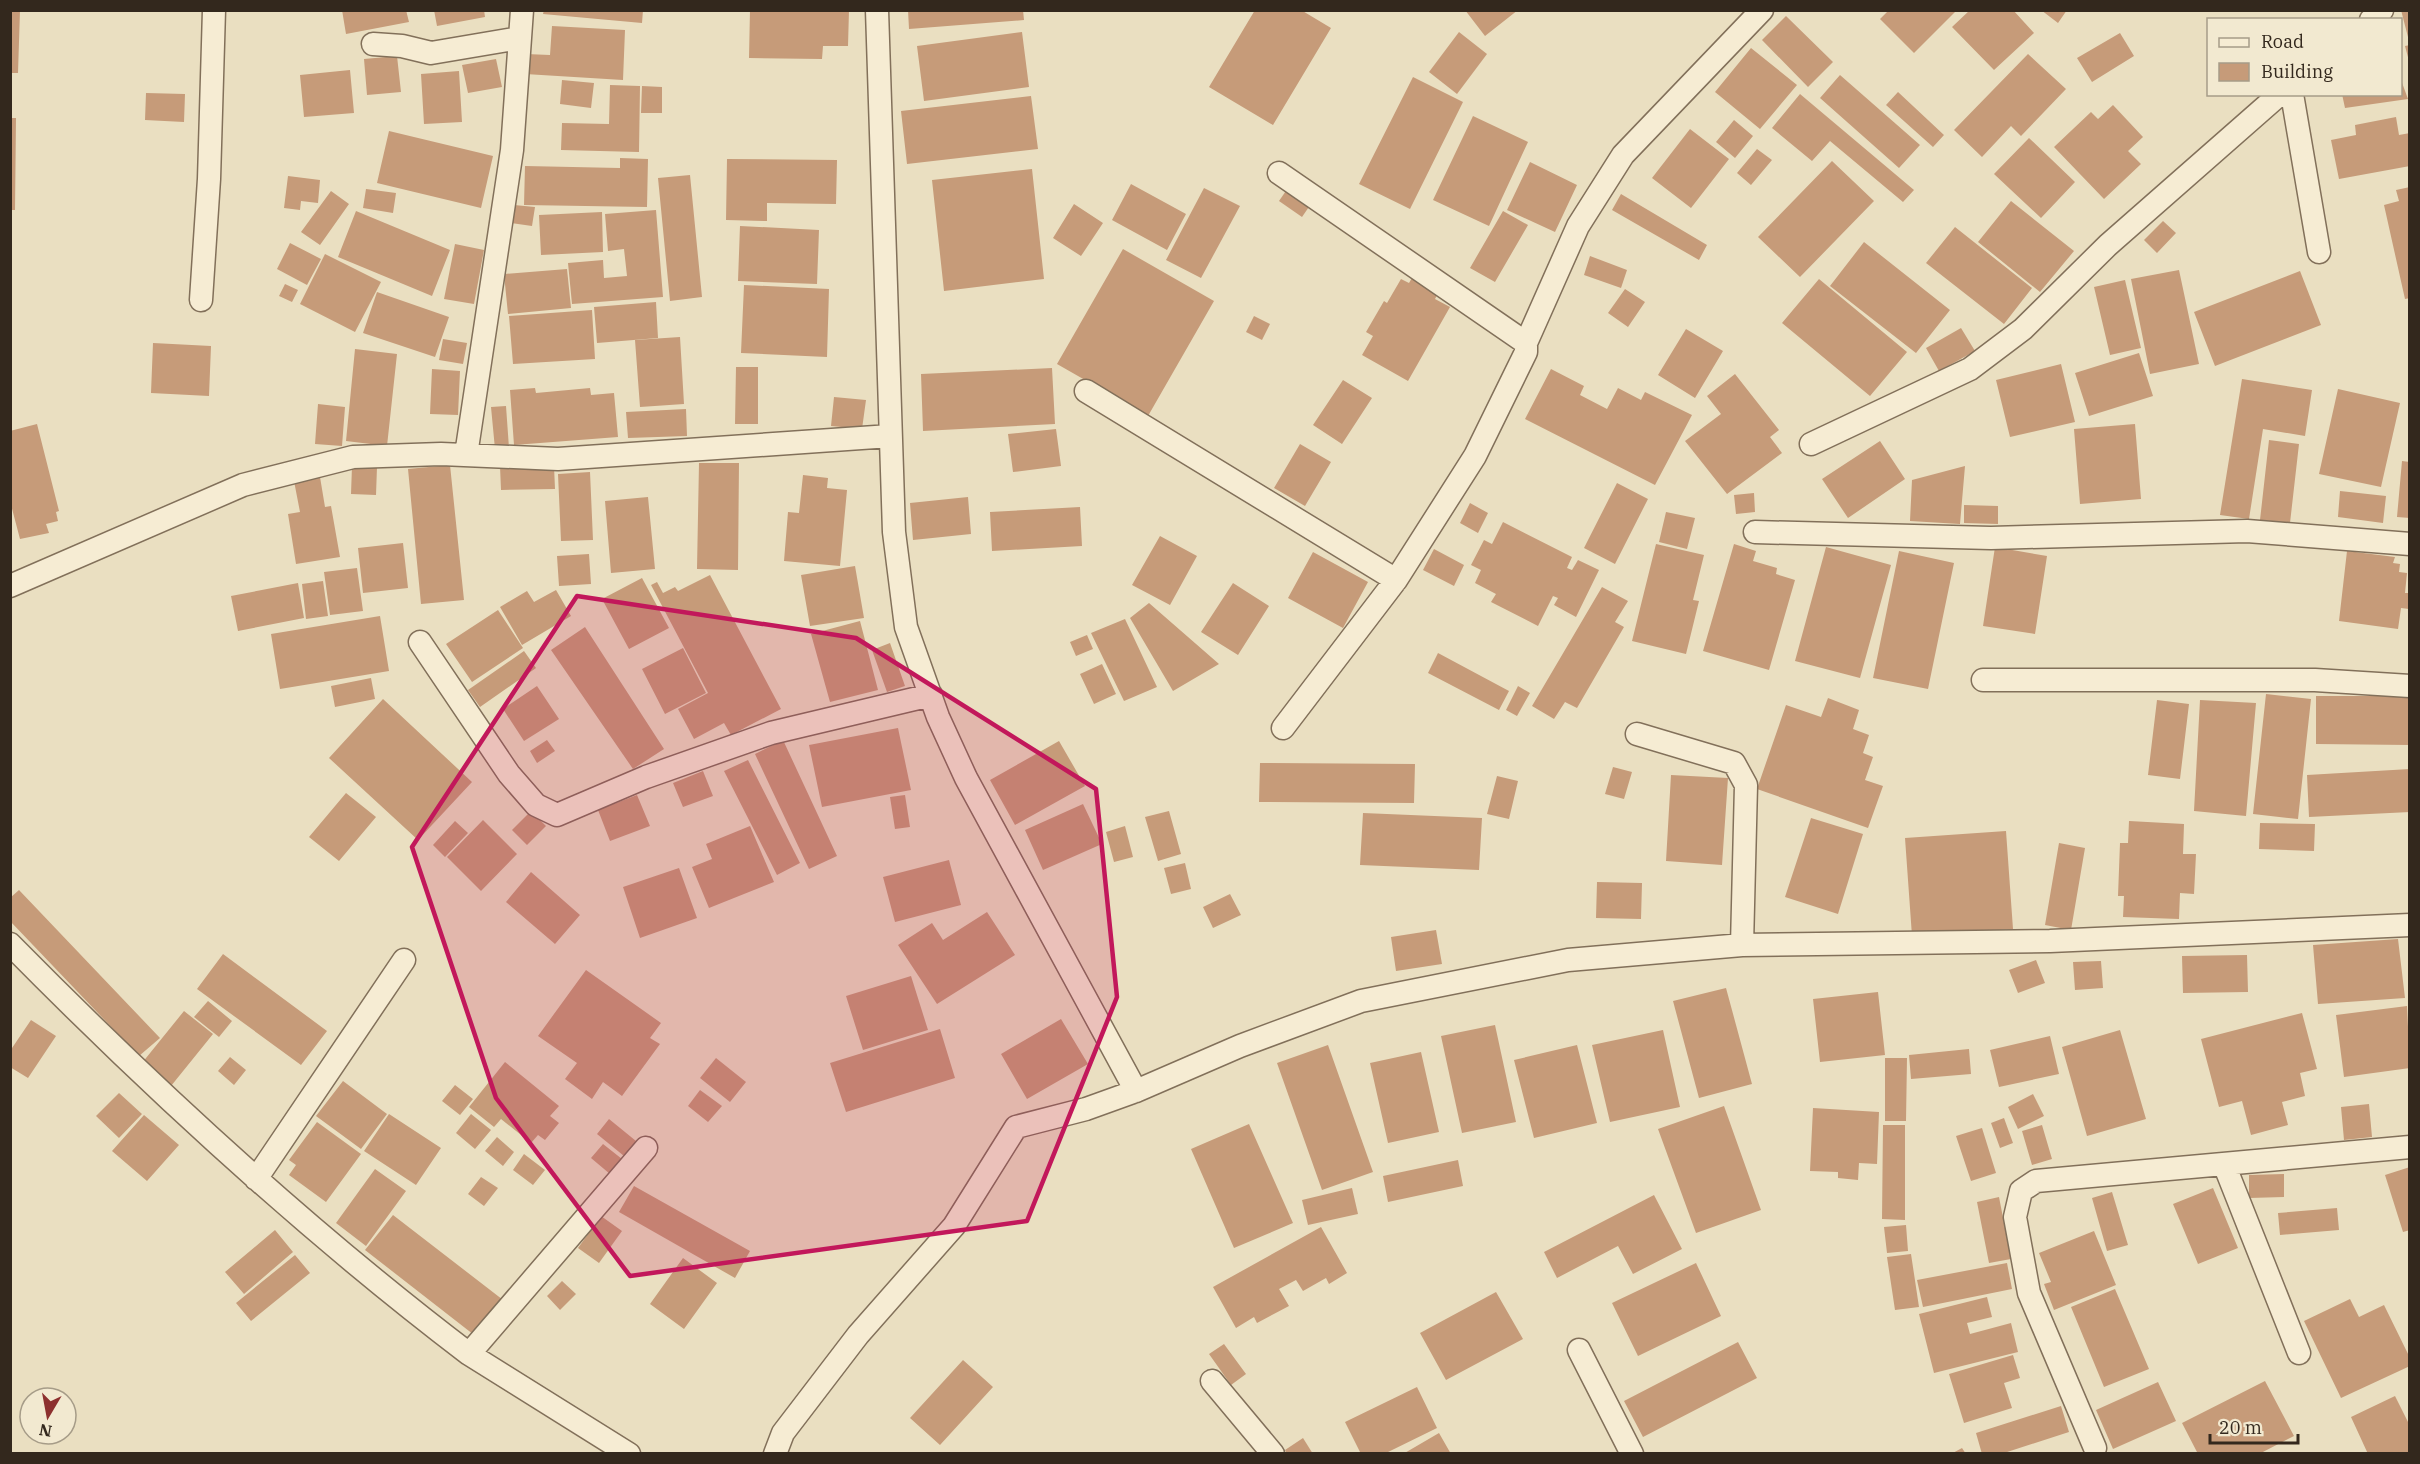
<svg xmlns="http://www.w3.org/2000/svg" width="2420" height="1464" font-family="'IBM Plex Serif',serif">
	<rect width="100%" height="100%" fill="#eadfc1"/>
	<!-- building -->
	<path fill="#c69b79" d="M10 10H20L18 73H10Z
		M342 10H406L409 22 346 34Z
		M434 10H484L485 17 437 26Z
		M544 10H643L642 23 543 14Z
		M750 10H849L848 46H823L822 59 749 58Z
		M908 10H1023L1024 20 909 29Z
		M1255 10H1301L1331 28 1273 125 1209 87Z
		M1465 10H1518L1485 36Z
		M1889 10H1957L1914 53 1880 19Z
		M1970 10H2013L2034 33 1994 70 1952 27Z
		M2041 10H2067L2058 23Z
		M2401 10H2410V41H2409Z
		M1786 16 1833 62 1808 87 1762 40Z
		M552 26 625 30 623 80 525 74 526 54 550 55Z
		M1022 32 1029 87 924 101 917 46Z
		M1459 32 1487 54 1457 94 1429 72Z
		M2120 33 2134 56 2092 82 2077 58Z
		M2410 45V61H2409L2405 46Z
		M1751 48 1797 85 1760 129 1715 92Z
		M2028 54 2066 89 2021 136 2011 126 1982 157 1954 130Z
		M397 56 401 92 367 95 364 59Z
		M496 59 502 87 468 93 462 65Z
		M350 70 354 113 304 117 300 75Z
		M459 71 462 122 424 124 421 74Z
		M1840 75 1920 145 1899 168 1820 98Z
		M1413 77 1463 102 1410 209 1359 184Z
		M562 80 594 83 591 108 560 104Z
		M2401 80 2408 99 2345 108 2342 94H2400Z
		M610 85 640 86 639 152 561 150 562 123 609 124Z
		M642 86 662 87V113H641Z
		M1898 92 1944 135 1933 147 1886 105Z
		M146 93 185 94 184 122 145 120Z
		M1800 94 1914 190 1903 202 1830 141 1812 161 1772 128Z
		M1031 96 1038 149 907 164 901 111Z
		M2113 105 2143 137 2128 151 2141 164 2104 199 2054 147 2091 112 2098 119Z
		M1473 116 1528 142 1489 226 1433 200Z
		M2396 117 2399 135 2410 133V166L2339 179 2331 140 2356 135 2355 125Z
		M10 118H16L15 210H10Z
		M1734 120 1753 136 1735 158 1716 142Z
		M1690 129 1729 159 1691 208 1652 178Z
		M389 131 493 156 481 208 377 183Z
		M2029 138 2075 182 2041 218 1994 174Z
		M1757 149 1772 160 1751 185 1737 173Z
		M620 158 648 159 647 207 524 205 525 166 620 168Z
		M727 159 837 160 836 204 767 203V221L726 220Z
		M1832 161 1874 201 1800 277 1758 237Z
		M1530 162 1577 185 1555 232 1507 210Z
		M1032 169 1044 279 944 291 932 180Z
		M690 175 702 297 670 301 658 178Z
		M288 176 320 180 318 203 301 201 300 210 284 208Z
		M1131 184 1186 214 1167 250 1112 220Z
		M1290 185 1313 201 1302 217 1279 201Z
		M2410 187V298L2405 299 2384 205 2399 201 2396 190Z
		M1204 188 1240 206 1201 278 1166 260Z
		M366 189 396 193 393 213 363 208Z
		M331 191 349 204 320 245 301 232Z
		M1621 194 1707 245 1699 260 1612 210Z
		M2011 201 2074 251 2040 292 1978 242Z
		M1074 204 1103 223 1081 256 1053 238Z
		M514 205 535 207 532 226 511 223Z
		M656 210 663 297 572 304 568 263 603 260 604 278 627 276 624 249 608 251 605 214Z
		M356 211 450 250 432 296 338 257Z
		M1503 211 1528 225 1495 282 1470 268Z
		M602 212 603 252 541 255 539 215Z
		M2163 221 2176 233 2157 253 2144 240Z
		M740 226 819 230 817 284 738 281Z
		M1955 227 2032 288 2004 324 1926 263Z
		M1864 242 1950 310 1916 353 1830 286Z
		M290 243 321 259 307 285 277 269Z
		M455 244 484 250 474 304 444 299Z
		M1123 249 1214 301 1148 416 1057 364Z
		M325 254 381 282 355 332 300 304Z
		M1590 256 1627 270 1621 288 1584 275Z
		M567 269 571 308 508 314 504 274Z
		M2179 270 2199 364 2150 374 2131 279Z
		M1416 271 1442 285 1435 299 1450 307 1408 381 1362 355 1373 336 1366 332 1384 301 1387 303 1401 279 1409 283Z
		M2300 271 2321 325 2215 366 2194 312Z
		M1819 279 1907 352 1870 396 1782 323Z
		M2125 280 2141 348 2110 355 2094 287Z
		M285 284 298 290 292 302 279 296Z
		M744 285 829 289 827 357 741 353Z
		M1625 289 1645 302 1628 327 1608 313Z
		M377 292 449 317 435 357 363 333Z
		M656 302 658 338 597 343 594 307Z
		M592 310 595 359 513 364 509 316Z
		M1254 316 1270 324 1262 340 1246 332Z
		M1961 328 1975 351 1939 371 1926 348Z
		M1686 329 1723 351 1695 398 1658 375Z
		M680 337 684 404 640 407 635 340Z
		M443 339 467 343 463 364 439 360Z
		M153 343 211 346 209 396 151 393Z
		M355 349 397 354 387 446 346 441Z
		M2139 353 2153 396 2089 416 2075 373Z
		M2061 364 2075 422 2010 437 1996 380Z
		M736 367H758V424H735Z
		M1052 368 1055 424 923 431 921 374Z
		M432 369 460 371 458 415 430 414Z
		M1551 369 1584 386 1580 395 1607 409 1618 388 1641 400 1645 392 1692 415 1655 485 1525 419Z
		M1735 374 1779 430 1770 437 1782 453 1727 494 1685 441 1721 414 1707 396Z
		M2242 379 2312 390 2305 436 2263 429 2249 519 2220 515Z
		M1343 380 1372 398 1342 444 1313 425Z
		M535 388 536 393 590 388 591 395 614 393 618 437 514 445 510 390Z
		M2338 389 2400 403 2381 487 2319 474Z
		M834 397 866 400 862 429 831 426Z
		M318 404 345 407 342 446 315 444Z
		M506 406 509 448 495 449 491 407Z
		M686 409 687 436 628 438 626 412Z
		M37 424 59 511 56 512 58 521 46 524 49 533 20 539 10 501V431Z
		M2135 424 2141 499 2080 504 2074 429Z
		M1056 429 1061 466 1013 472 1008 434Z
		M2269 440 2299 444 2290 523 2260 520Z
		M1880 441 1905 479 1848 518 1822 479Z
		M1300 444 1331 462 1305 506 1274 488Z
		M2402 461 2410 462V518L2397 517Z
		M699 463H739L738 570 697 569Z
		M450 465 464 600 421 604 408 469Z
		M352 466 377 467 376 495 351 494Z
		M500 466H554L555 489 501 490Z
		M1965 466 1960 524 1910 521 1912 480Z
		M590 472 593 540 561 541 558 474Z
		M803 475 828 478 827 488 847 490 840 566 784 561 788 512 799 513Z
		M320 477 325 507 331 506 340 557 296 564 288 514 300 512 294 481Z
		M1617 483 1648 499 1615 564 1584 548Z
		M2340 491 2386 496 2383 523 2338 517Z
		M1754 493 1755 512 1736 514 1734 495Z
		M648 497 655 569 611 573 605 501Z
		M968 497 971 534 913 540 910 503Z
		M1470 503 1488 513 1478 533 1460 523Z
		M1964 505 1998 506V524L1964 523Z
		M1080 507 1082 546 992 551 990 512Z
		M1666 512 1695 518 1687 549 1659 542Z
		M1503 522 1572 557 1567 568 1572 570 1578 560 1599 570 1576 617 1554 605 1558 598 1553 596 1538 626 1491 602 1496 594 1475 583 1481 570 1471 565 1484 540 1492 544Z
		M1160 536 1197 556 1170 605 1132 585Z
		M403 543 408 588 363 593 358 548Z
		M1656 544 1704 555 1693 600 1699 601 1686 654 1632 641Z
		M1734 544 1756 551 1753 561 1777 568 1776 574 1795 580 1769 670 1703 651Z
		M1826 547 1891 565 1860 678 1795 661Z
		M1995 547 2047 556 2035 634 1983 626Z
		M1434 549 1464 565 1454 586 1423 570Z
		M1899 551 1954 563 1928 689 1873 678Z
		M2347 551 2395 557 2393 563 2400 564 2399 572 2407 573 2405 593H2410L2409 609 2401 608 2398 629 2339 621Z
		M1313 552 1368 582 1343 628 1288 598Z
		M589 554 591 584 559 586 557 556Z
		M855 566 864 618 810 626 801 575Z
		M357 568 363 611 330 615 324 572Z
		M710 575 781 709 731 735 724 723 694 739 678 709 708 693 651 585 657 582 663 593 675 587 678 591Z
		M642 578 669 628 629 649 602 599Z
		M323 581 328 616 306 619 302 584Z
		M298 583 304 618 238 631 231 596Z
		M1233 583 1269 606 1238 655 1201 632Z
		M1602 587 1628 601 1615 622 1624 627 1577 708 1565 702 1554 719 1532 706Z
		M556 590 571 616 522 645 500 607 527 591 534 602Z
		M1149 603 1219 664 1173 691 1130 618Z
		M498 610 523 648 472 682 446 644Z
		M380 616 389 671 280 689 271 634Z
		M1125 619 1157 687 1124 701 1091 633Z
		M860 621 878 690 830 702 811 634Z
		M585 627 664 749 633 769 551 650Z
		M1087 635 1093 649 1076 656 1070 642Z
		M890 643 905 686 887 692 872 650Z
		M683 648 706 693 665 714 642 669Z
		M524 651 536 668 480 707 468 690Z
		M1438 653 1509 691 1499 710 1428 673Z
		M1102 664 1116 694 1094 704 1080 674Z
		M371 678 375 699 335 707 331 686Z
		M537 686 559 719 524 741 503 709Z
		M1518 686 1530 693 1517 716 1506 710Z
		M2266 694 2311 699 2298 819 2253 814Z
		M2316 696H2410V745L2316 744Z
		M1828 698 1859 710 1853 729 1869 735 1863 753 1873 757 1865 780 1883 786 1868 828 1757 789 1786 705 1821 717Z
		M383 699 472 782 418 840 329 758Z
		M2157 700 2189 704 2180 779 2148 775Z
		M2200 700 2256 703 2246 816 2194 811Z
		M898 728 911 790 822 807 809 745Z
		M547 740 555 751 537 763 530 751Z
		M783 740 837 856 809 869 755 754Z
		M1059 741 1085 786 1015 825 990 780Z
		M748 760 800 863 777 875 724 771Z
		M1260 763 1415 764 1414 803 1259 802Z
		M1613 767 1632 772 1624 799 1605 794Z
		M2410 769V812L2309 817 2307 775Z
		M703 771 713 796 683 807 673 783Z
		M1671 775 1728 778 1722 865 1666 861Z
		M1497 776 1518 781 1509 819 1487 814Z
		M346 793 376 817 339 861 309 837Z
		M637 795 650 826 610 841 598 810Z
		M905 795 910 827 895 829 890 797Z
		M1083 804 1102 844 1043 870 1025 830Z
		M531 811 546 826 527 845 512 830Z
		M1169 811 1181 854 1158 861 1145 817Z
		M1363 813 1482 818 1479 870 1360 865Z
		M1811 818 1863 834 1838 914 1785 897Z
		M483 820 517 854 481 891 447 857Z
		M455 821 468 833 445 857 433 845Z
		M2129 821 2184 824 2183 854H2196L2194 894 2180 893 2179 919 2123 917 2124 896H2118L2120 843H2128Z
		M2260 823 2315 824 2314 851 2259 849Z
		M750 826 774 882 709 908 692 867 712 859 706 844Z
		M1125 826 1133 857 1114 862 1106 832Z
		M2006 831 2013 929 1912 936 1905 838Z
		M2059 843 2085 848 2071 930 2045 925Z
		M949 860 961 905 895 922 883 877Z
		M1185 863 1191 889 1171 894 1164 868Z
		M679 868 697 918 640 938 623 887Z
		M531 872 580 915 555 944 506 902Z
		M1597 882 1642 883 1641 919 1596 918Z
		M19 890 160 1038 139 1056 10 921V898Z
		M1230 894 1241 915 1213 928 1203 907Z
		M987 912 1015 955 937 1004 898 945 932 923 943 940Z
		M1436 930 1442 964 1396 971 1391 937Z
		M2398 939 2405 998 2318 1004 2313 945Z
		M223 954 327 1031 301 1065 197 989Z
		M2247 955 2248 992 2183 993 2182 956Z
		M2036 960 2045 983 2018 993 2009 970Z
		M2101 961 2103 988 2075 990 2073 962Z
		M586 970 661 1023 650 1038 660 1044 622 1096 603 1082 592 1099 565 1079 577 1063 538 1036Z
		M911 976 928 1030 863 1050 846 996Z
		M1726 988 1752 1084 1699 1098 1673 1001Z
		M1878 992 1885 1055 1820 1062 1813 999Z
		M208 1001 232 1021 219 1037 194 1017Z
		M2407 1006 2410 1068 2344 1077 2336 1015Z
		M184 1011 213 1034 171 1086 142 1063Z
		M2302 1013 2317 1069 2300 1073 2305 1096 2282 1102 2288 1125 2251 1135 2242 1101 2219 1107 2201 1039Z
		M1061 1019 1088 1064 1027 1099 1001 1054Z
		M31 1020 56 1036 28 1078 10 1067V1051Z
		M1495 1025 1516 1122 1462 1133 1441 1036Z
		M940 1029 955 1078 846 1112 830 1063Z
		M1663 1030 1680 1107 1610 1122 1592 1045Z
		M2120 1030 2146 1119 2087 1136 2062 1047Z
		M2050 1036 2059 1074 1999 1087 1990 1050Z
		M1328 1045 1373 1172 1322 1190 1277 1063Z
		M1577 1045 1597 1123 1534 1138 1514 1060Z
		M1969 1049 1971 1074 1911 1079 1909 1055Z
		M1421 1052 1439 1132 1388 1143 1370 1063Z
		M230 1057 246 1070 234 1085 218 1071Z
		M716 1058 746 1082 730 1102 700 1078Z
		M1885 1058H1907L1906 1121H1885Z
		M505 1062 559 1106 550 1116 559 1123 545 1140 538 1135 531 1143 501 1119 494 1127 469 1107Z
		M343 1081 387 1114 361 1149 316 1116Z
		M455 1085 473 1099 460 1115 442 1101Z
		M700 1090 722 1106 708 1122 688 1106Z
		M119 1093 142 1114 119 1138 96 1116Z
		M2033 1094 2044 1116 2018 1129 2008 1107Z
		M2369 1104 2372 1137 2344 1140 2341 1107Z
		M1724 1106 1761 1210 1696 1233 1658 1129Z
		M1813 1108 1879 1112 1877 1164 1859 1163 1858 1180 1838 1178V1172L1810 1171Z
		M389 1114 441 1148 416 1185 364 1151Z
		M471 1114 491 1130 475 1149 456 1133Z
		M144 1115 179 1145 147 1181 112 1151Z
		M2004 1118 2013 1143 2000 1148 1991 1123Z
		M609 1119 636 1141 624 1156 597 1134Z
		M317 1122 361 1154 326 1202 289 1175 296 1165 289 1160Z
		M1249 1124 1293 1223 1234 1248 1191 1149Z
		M1883 1125H1905V1220L1882 1219Z
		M2042 1125 2052 1159 2032 1165 2022 1131Z
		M1982 1128 1996 1173 1971 1181 1956 1136Z
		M497 1137 514 1152 503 1166 485 1151Z
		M603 1144 622 1159 610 1174 591 1158Z
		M524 1154 545 1170 533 1185 513 1170Z
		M1458 1160 1463 1186 1388 1202 1383 1176Z
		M2410 1167V1230L2403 1232 2385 1175Z
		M375 1169 406 1191 366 1246 336 1223Z
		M2284 1174V1197L2249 1198V1175Z
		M481 1177 498 1188 484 1206 468 1194Z
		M634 1186 750 1251 735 1278 619 1212Z
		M1352 1188 1358 1214 1308 1225 1302 1200Z
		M2213 1188 2238 1248 2198 1264 2173 1204Z
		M2112 1192 2128 1245 2107 1251 2092 1198Z
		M1654 1195 1682 1249 1633 1274 1618 1246 1557 1278 1544 1252Z
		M1999 1197 2011 1259 1989 1263 1977 1202Z
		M2337 1208 2339 1230 2280 1235 2278 1213Z
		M393 1215 507 1303 478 1338 365 1250Z
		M601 1216 622 1231 599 1263 578 1248Z
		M1906 1225 1908 1251 1887 1253 1884 1227Z
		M1321 1227 1347 1273 1329 1284 1326 1278 1303 1291 1296 1280 1279 1289 1289 1306 1257 1323 1254 1317 1236 1328 1213 1287Z
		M275 1230 293 1252 244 1294 225 1272Z
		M2094 1231 2116 1285 2054 1310 2044 1284 2051 1282 2039 1253Z
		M1911 1254 1919 1307 1895 1310 1887 1257Z
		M295 1255 310 1273 251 1321 236 1303Z
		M683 1258 717 1283 684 1329 650 1304Z
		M1696 1263 1721 1316 1638 1356 1612 1303Z
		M2007 1263 2012 1289 1923 1307 1917 1280Z
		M562 1281 576 1294 560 1310 547 1296Z
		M2115 1289 2149 1369 2104 1387 2071 1307Z
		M1496 1292 1523 1339 1446 1380 1420 1333Z
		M1987 1297 1992 1317 1967 1323 1970 1334 2011 1323 2018 1352 1934 1373 1919 1314Z
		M2350 1299 2359 1317 2384 1305 2410 1358V1366L2341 1398 2304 1321Z
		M1738 1342 1757 1378 1643 1437 1624 1401Z
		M1224 1344 1246 1374 1231 1385 1209 1354Z
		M2013 1355 2020 1378 2004 1383 2012 1408 1964 1423 1949 1374Z
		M963 1360 993 1387 940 1445 910 1418Z
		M2265 1381 2294 1436 2259 1454H2198L2182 1423Z
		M2158 1382 2176 1421 2113 1449 2096 1410Z
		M1417 1387 1437 1428 1384 1454H1361L1345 1422Z
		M2395 1396 2410 1426V1454H2368L2351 1417Z
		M2061 1406 2069 1432 2001 1454H1982L1976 1433Z
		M1439 1433 1451 1454H1403Z
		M1303 1438 1313 1454H1287L1285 1450Z
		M1962 1448 1966 1454H1951Z"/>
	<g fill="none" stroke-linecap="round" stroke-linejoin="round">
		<!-- street casing -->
		<g stroke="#82705a" stroke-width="25">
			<path id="street" d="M877 10 894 532 906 627 938 717 966 778 1136 1091
				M2371 20 2382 10
				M373 44 402 46 431 53 520 38
				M2292 94 2319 252
				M1279 173 1526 343
				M201 300 209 179 214 10
				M1086 391 1396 580
				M1811 444 1970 369 2023 329 2108 245 2280 94
				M466 455 512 150 522 10
				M1755 532 1991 538 2247 531 2410 544
				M10 586 243 485 353 457 441 454 558 459 890 436
				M420 642 509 774 536 805 557 815 646 777 771 733 931 695
				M1983 680H2315L2410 686
				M1283 728 1396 580 1475 456 1526 352V343L1578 226 1623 155 1762 10
				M1637 734 1734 763 1746 785 1742 945
				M10 944C154 1090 306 1230 469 1354L646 1148
				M2224 1164 2299 1353
				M256 1179 404 960
				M1579 1350 1632 1454
				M469 1354 629 1454
				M1212 1381 1273 1454
				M2095 1448 2029 1293 2015 1217 2021 1191 2036 1181 2410 1147
				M775 1454 783 1433 858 1335 954 1226 1016 1127 1086 1109 1136 1091 1240 1046 1361 1001 1568 960 1742 945 2050 941 2410 925"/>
		</g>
		<!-- street -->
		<use href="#street" stroke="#f6ecd3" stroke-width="22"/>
	</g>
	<!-- marked area -->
	<path fill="#c2185b" fill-opacity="0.2" stroke="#c2185b" stroke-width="4.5" stroke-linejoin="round" d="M577 596 856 638 1096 789 1117 997 1027 1221 630 1276 496 1098 412 847Z"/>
	<!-- border -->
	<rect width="2420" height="1464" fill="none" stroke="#33281d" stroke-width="24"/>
	<!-- legend -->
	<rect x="2207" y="18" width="195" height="78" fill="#f2e9d0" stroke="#a69c88" stroke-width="1.5"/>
	<rect x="2219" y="38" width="30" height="9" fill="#f6ecd3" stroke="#a69c88" stroke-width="1.5"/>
	<text x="2261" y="48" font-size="18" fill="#33281d">Road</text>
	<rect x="2219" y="63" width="30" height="18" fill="#c69b79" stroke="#a69c88" stroke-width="1.5"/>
	<text x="2261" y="78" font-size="18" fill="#33281d">Building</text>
	<!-- north arrow -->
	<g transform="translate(48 1416) rotate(190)"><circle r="28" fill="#f2e9d0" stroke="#a69c88" stroke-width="1.5"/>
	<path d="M0-4.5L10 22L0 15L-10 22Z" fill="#8d302e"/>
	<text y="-9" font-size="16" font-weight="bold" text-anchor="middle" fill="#33281d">N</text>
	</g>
	<!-- scale -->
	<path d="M2210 1434v9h88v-9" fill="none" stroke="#33281d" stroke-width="3"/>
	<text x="2219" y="1434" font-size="18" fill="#33281d" stroke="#f2e9d0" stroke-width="4.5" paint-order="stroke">20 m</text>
</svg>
